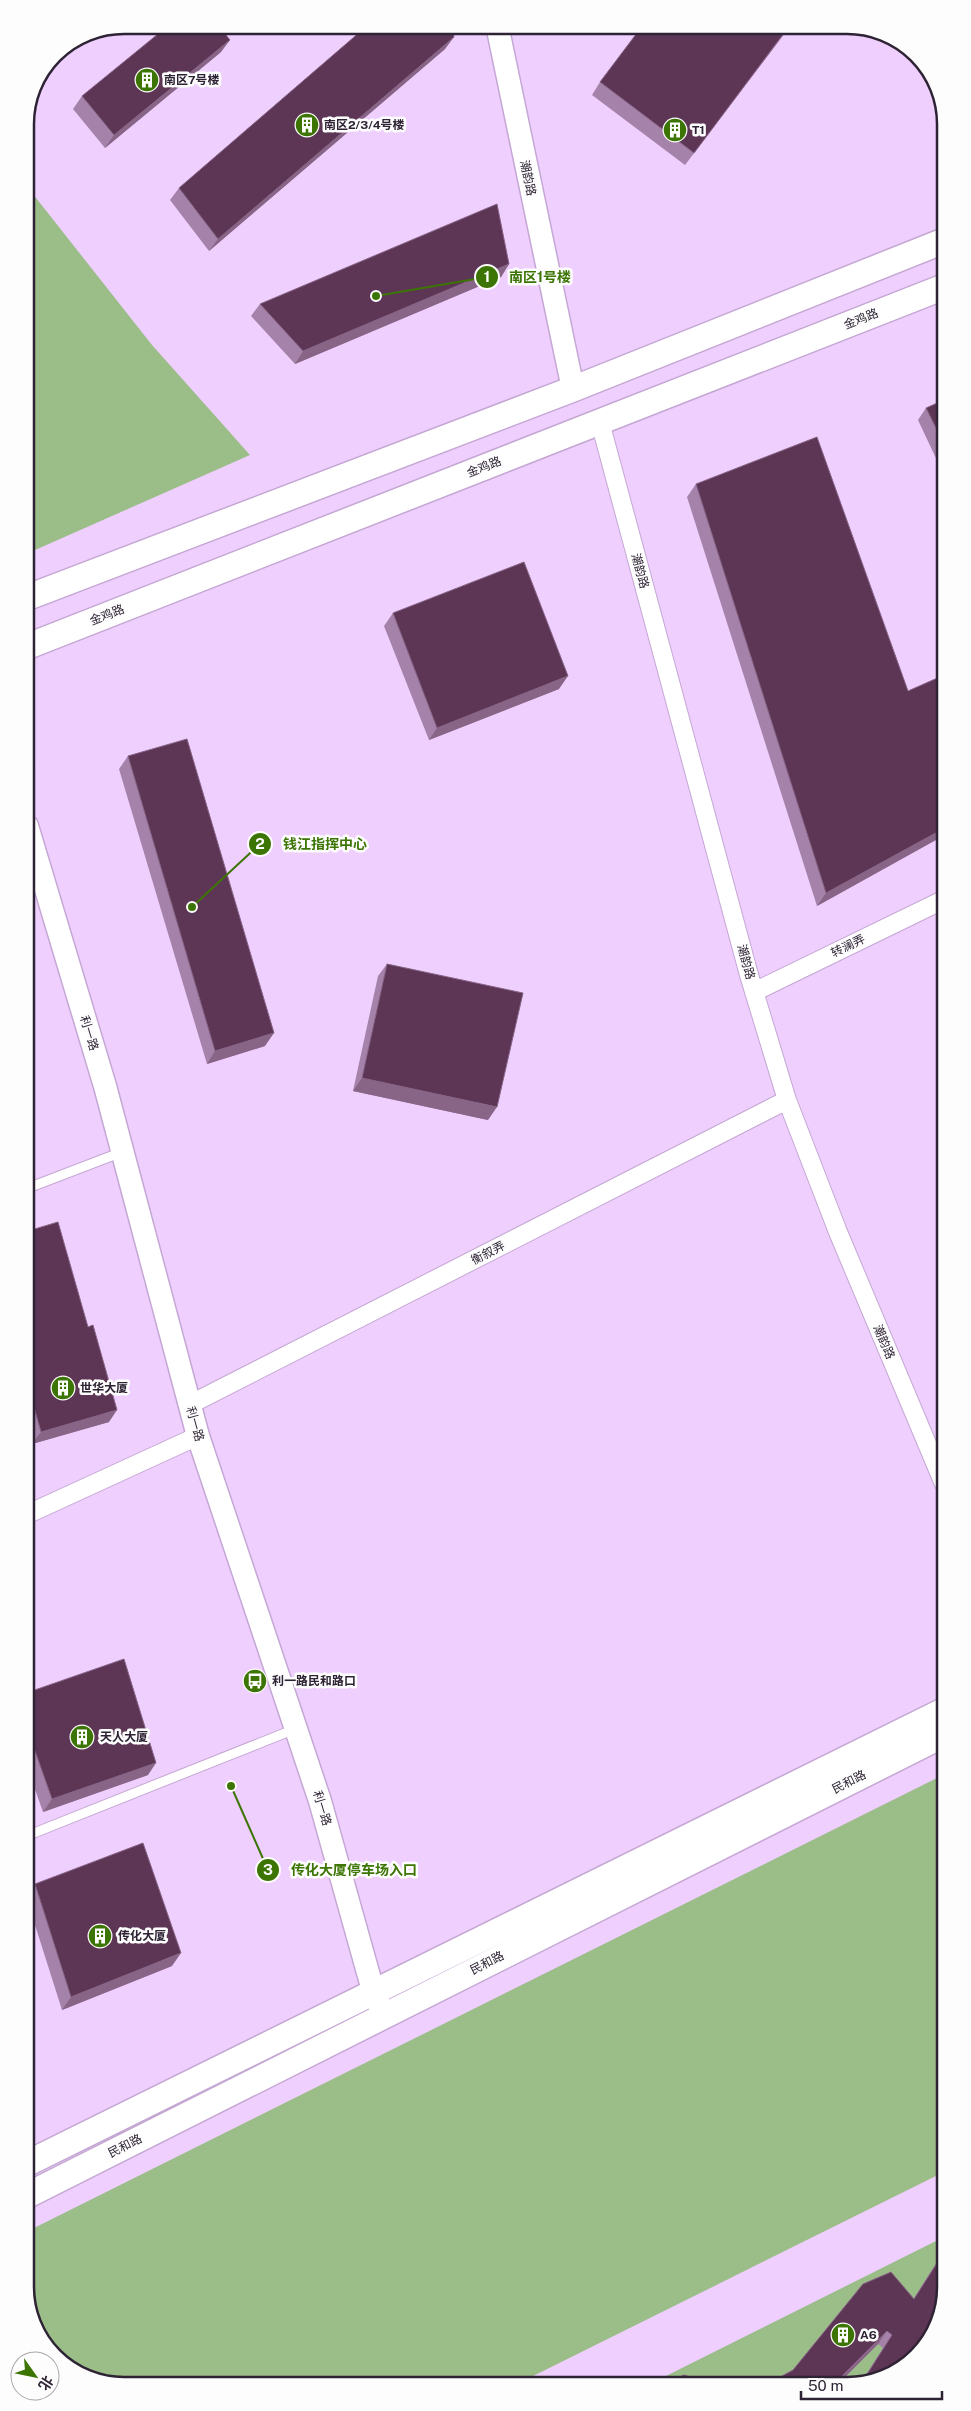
<svg xmlns="http://www.w3.org/2000/svg" width="971" height="2411" font-family="'Public Sans','Noto Sans SC',sans-serif">
	<rect width="100%" height="100%" fill="#eecffe"/>
	<!-- green -->
	<path fill="#9bbd88" d="M25 184 152 345 250 455 26 554Z
		M945 1774 946 2171 519 2383 117 2386 64 2365 30 2318V2230Z
		M946 2236V2287L926 2347 878 2381 654 2382Z"/>
	<g fill="none" stroke-linecap="round" stroke-linejoin="round">
		<!-- service casing -->
		<g stroke="#c5a7d4" stroke-width="11">
			<path id="service" d="M28 1188 122 1152
				M29 1835 295 1729"/>
		</g>
		<!-- minor casing -->
		<g stroke="#c5a7d4" stroke-width="20">
			<path id="minor" d="M600 422 749 975 787 1100 838 1232 944 1484
				M754 992 943 900
				M189 1405 787 1100
				M28 1514 198 1436"/>
		</g>
		<!-- tertiary casing -->
		<g stroke="#c5a7d4" stroke-width="25">
			<path id="tertiary" d="M497 25 573 389
				M27 826 105 1086 198 1436 320 1801 374 1994 384 2014"/>
		</g>
		<!-- secondary casing -->
		<g stroke="#c5a7d4" stroke-width="28">
			<path id="secondary" d="M26 598 573 389 941 242
				M26 647 941 288
				M30 2162 945 1710
				M30 2194 945 1734"/>
		</g>
		<!-- service -->
		<use href="#service" stroke="#fff" stroke-width="9"/>
		<!-- minor -->
		<use href="#minor" stroke="#fff" stroke-width="18"/>
		<!-- tertiary -->
		<use href="#tertiary" stroke="#fff" stroke-width="22"/>
		<!-- secondary -->
		<use href="#secondary" stroke="#fff" stroke-width="25"/>
	</g>
	<!-- wall -->
	<path fill="#a582a9" d="M368 25H452L445 49 209 251 170 200 179 188Z
		M790 25 685 165 592 95 600 82Z
		M221 52 105 148 73 109 82 96Z
		M509 264 501 277 295 364 251 316 260 304Z
		M942 401V471L918 420 926 408Z
		M696 484 908 691 943 836 817 906 687 497Z
		M393 613 559 689 429 740 384 626Z
		M128 756 265 1046 207 1064 119 769Z
		M387 964 488 1120 353 1091 378 976Z
		M28 1231 109 1422 32 1444 28 1430Z
		M29 1692 148 1775 43 1812 29 1772Z
		M35 1884 172 1966 62 2010 29 1906V1892Z
		M946 2248 885 2376 876 2381H862L883 2348 878 2344 841 2381 771 2382 793 2370 914 2298Z"/>
	<!-- shaded-wall -->
	<path fill="#886487" d="M790 25 782 37 685 165Z
		M454 37 445 49 209 251 218 239Z
		M230 40 221 52 105 148 114 135Z
		M509 264 501 277 295 364 303 351Z
		M568 676 559 689 429 740 437 728Z
		M943 829V836L817 906 826 893Z
		M274 1033 265 1046 207 1064 215 1051Z
		M362 1078 497 1107 488 1120 353 1091Z
		M117 1410 109 1422 32 1444 41 1432Z
		M156 1763 148 1775 43 1812 52 1799Z
		M181 1953 172 1966 62 2010 71 1997Z
		M887 2331 878 2344 841 2381H837Z
		M924 2348 885 2376 876 2381H863L864 2379Z"/>
	<!-- building -->
	<path fill="#5c3654" stroke="#886487" d="M169 25H218L230 40 114 135 82 96Z
		M368 25H452L454 37 218 239 179 188Z
		M643 25H790L694 153 600 82Z
		M497 204 509 264 303 351 260 304Z
		M942 401V440L926 408Z
		M817 437 908 691 942 676 943 829 826 893 696 484Z
		M524 562 568 676 437 728 393 613Z
		M187 739 274 1033 215 1051 128 756Z
		M387 964 523 993 497 1107 362 1078Z
		M58 1222 88 1327 93 1325 117 1410 41 1432 28 1386V1231Z
		M124 1659 156 1763 52 1799 29 1734V1692Z
		M143 1843 181 1953 71 1997 35 1884Z
		M946 2249V2287L926 2347 864 2379 892 2335 887 2331 837 2381 771 2382 793 2370 863 2284 891 2272 914 2299Z
		M684 2375 705 2381 712 2382H668Z"/>
	<!-- icons -->
	<defs>
		<g id="building-disc" transform="scale(1.25)"><circle r="9.5" fill="#3d7505" stroke="#fdfdfd"/><path d="M-4-6H4V6H1V3H-1V6H-4ZM-2.5-4.3h1.7v1.8h-1.7ZM.8-4.3h1.7v1.8H.8ZM-2.5-1h1.7V.8h-1.7ZM.8-1h1.7V.8H.8Z" fill="#fff"/></g>
		<g id="bus-disc" transform="scale(1.25)"><circle r="9.5" fill="#3d7505" stroke="#fdfdfd"/><path d="M-5-6H5V4H4V6H2V4H-2V6H-4V4H-5ZM-3.5-4V0h7V-4ZM-3.5 1.2v1.5H-2V1.2ZM2 1.2v1.5H3.5V1.2Z" fill="#fff"/></g>
	</defs>
	<g fill-rule="evenodd">
		<use href="#building-disc" x="147" y="80"/>
		<use href="#building-disc" x="307" y="125"/>
		<use href="#building-disc" x="675" y="130"/>
		<use href="#building-disc" x="63" y="1388"/>
		<use href="#bus-disc" x="255" y="1681"/>
		<use href="#building-disc" x="82" y="1737"/>
		<use href="#building-disc" x="100" y="1936"/>
		<use href="#building-disc" x="843" y="2335"/>
	</g>
	<g text-anchor="middle" dominant-baseline="central" stroke-width="5" stroke-linejoin="round" paint-order="stroke">
		<!-- poi labels -->
		<g font-size="12" font-weight="bold" fill="#2e2334" stroke="#fdfdfd" text-anchor="start">
			<text x="164" y="80">南区7号楼</text>
			<text x="324" y="125">南区2/3/4号楼</text>
			<text x="692" y="130">T1</text>
			<text x="80" y="1388">世华大厦</text>
			<text x="272" y="1681">利一路民和路口</text>
			<text x="100" y="1737">天人大厦</text>
			<text x="118" y="1936">传化大厦</text>
			<text x="860" y="2335">A6</text>
		</g>
		<!-- street labels -->
		<g font-size="12" fill="#2e2334" stroke="#fdfdfd">
			<text transform="translate(528 178) rotate(78)">潮韵路</text>
			<text transform="translate(861 319) rotate(-21)">金鸡路</text>
			<text transform="translate(484 467) rotate(-21)">金鸡路</text>
			<text transform="translate(640 571) rotate(75)">潮韵路</text>
			<text transform="translate(107 615) rotate(-21)">金鸡路</text>
			<text transform="translate(848 946) rotate(-26)">转澜弄</text>
			<text transform="translate(746 962) rotate(75)">潮韵路</text>
			<text transform="translate(89 1033) rotate(73)">利一路</text>
			<text transform="translate(488 1253) rotate(-27)">衡叙弄</text>
			<text transform="translate(884 1342) rotate(67)">潮韵路</text>
			<text transform="translate(195 1424) rotate(74)">利一路</text>
			<text transform="translate(849 1782) rotate(-27)">民和路</text>
			<text transform="translate(322 1808) rotate(73)">利一路</text>
			<text transform="translate(487 1963) rotate(-27)">民和路</text>
			<text transform="translate(125 2146) rotate(-27)">民和路</text>
		</g>
	</g>
	<!-- crop -->
	<path d="M0 0H971V2411H0ZM124 34H847A90 90 0 0 1 937 124V2287A90 90 0 0 1 847 2377H124A90 90 0 0 1 34 2287V124A90 90 0 0 1 124 34Z" fill="#fdfdfd" fill-rule="evenodd"/>
	<path fill="none" stroke="#2e2334" stroke-width="2.5" d="M124 34H847A90 90 0 0 1 937 124V2287A90 90 0 0 1 847 2377H124A90 90 0 0 1 34 2287V124A90 90 0 0 1 124 34Z"/>
	<!-- callouts -->
	<path fill="none" stroke="#3d7505" stroke-width="2" d="M376 296L487 277M192 907L260 844M231 1786L268 1870"/>
	<g fill="#3d7505" stroke="#fdfdfd" stroke-width="2">
		<circle cx="376" cy="296" r="5"/>
		<circle cx="192" cy="907" r="5"/>
		<circle cx="231" cy="1786" r="5"/>
		<circle cx="487" cy="277" r="12"/>
		<circle cx="260" cy="844" r="12"/>
		<circle cx="268" cy="1870" r="12"/>
	</g>
	<g font-size="15" text-anchor="middle" font-weight="bold" fill="#fff">
		<text x="487" y="282">1</text>
		<text x="260" y="849">2</text>
		<text x="268" y="1875">3</text>
	</g>
	<g font-size="14" text-anchor="middle" font-weight="bold" fill="#3d7505" stroke="#fdfdfd" stroke-width="5" stroke-linejoin="round" paint-order="stroke">
		<text x="540" y="282">南区1号楼</text>
		<text x="325" y="849">钱江指挥中心</text>
		<text x="354" y="1875">传化大厦停车场入口</text>
	</g>
	<!-- north arrow -->
	<g transform="translate(35 2376) rotate(123)"><circle r="24" fill="#fdfdfd" stroke="#aaa6ad"/>
	<path d="M0-4L9 19L0 12L-9 19Z" fill="#3d7505"/>
	<text y="-8" font-size="14" font-weight="bold" text-anchor="middle" fill="#2e2334">北</text>
	</g>
	<!-- scale -->
	<path d="M801 2391v8h141v-8" fill="none" stroke="#2e2334" stroke-width="2.5"/>
	<text x="808" y="2391" font-size="15" fill="#2e2334" stroke="#fdfdfd" stroke-width="4" paint-order="stroke">50 m</text>
</svg>
